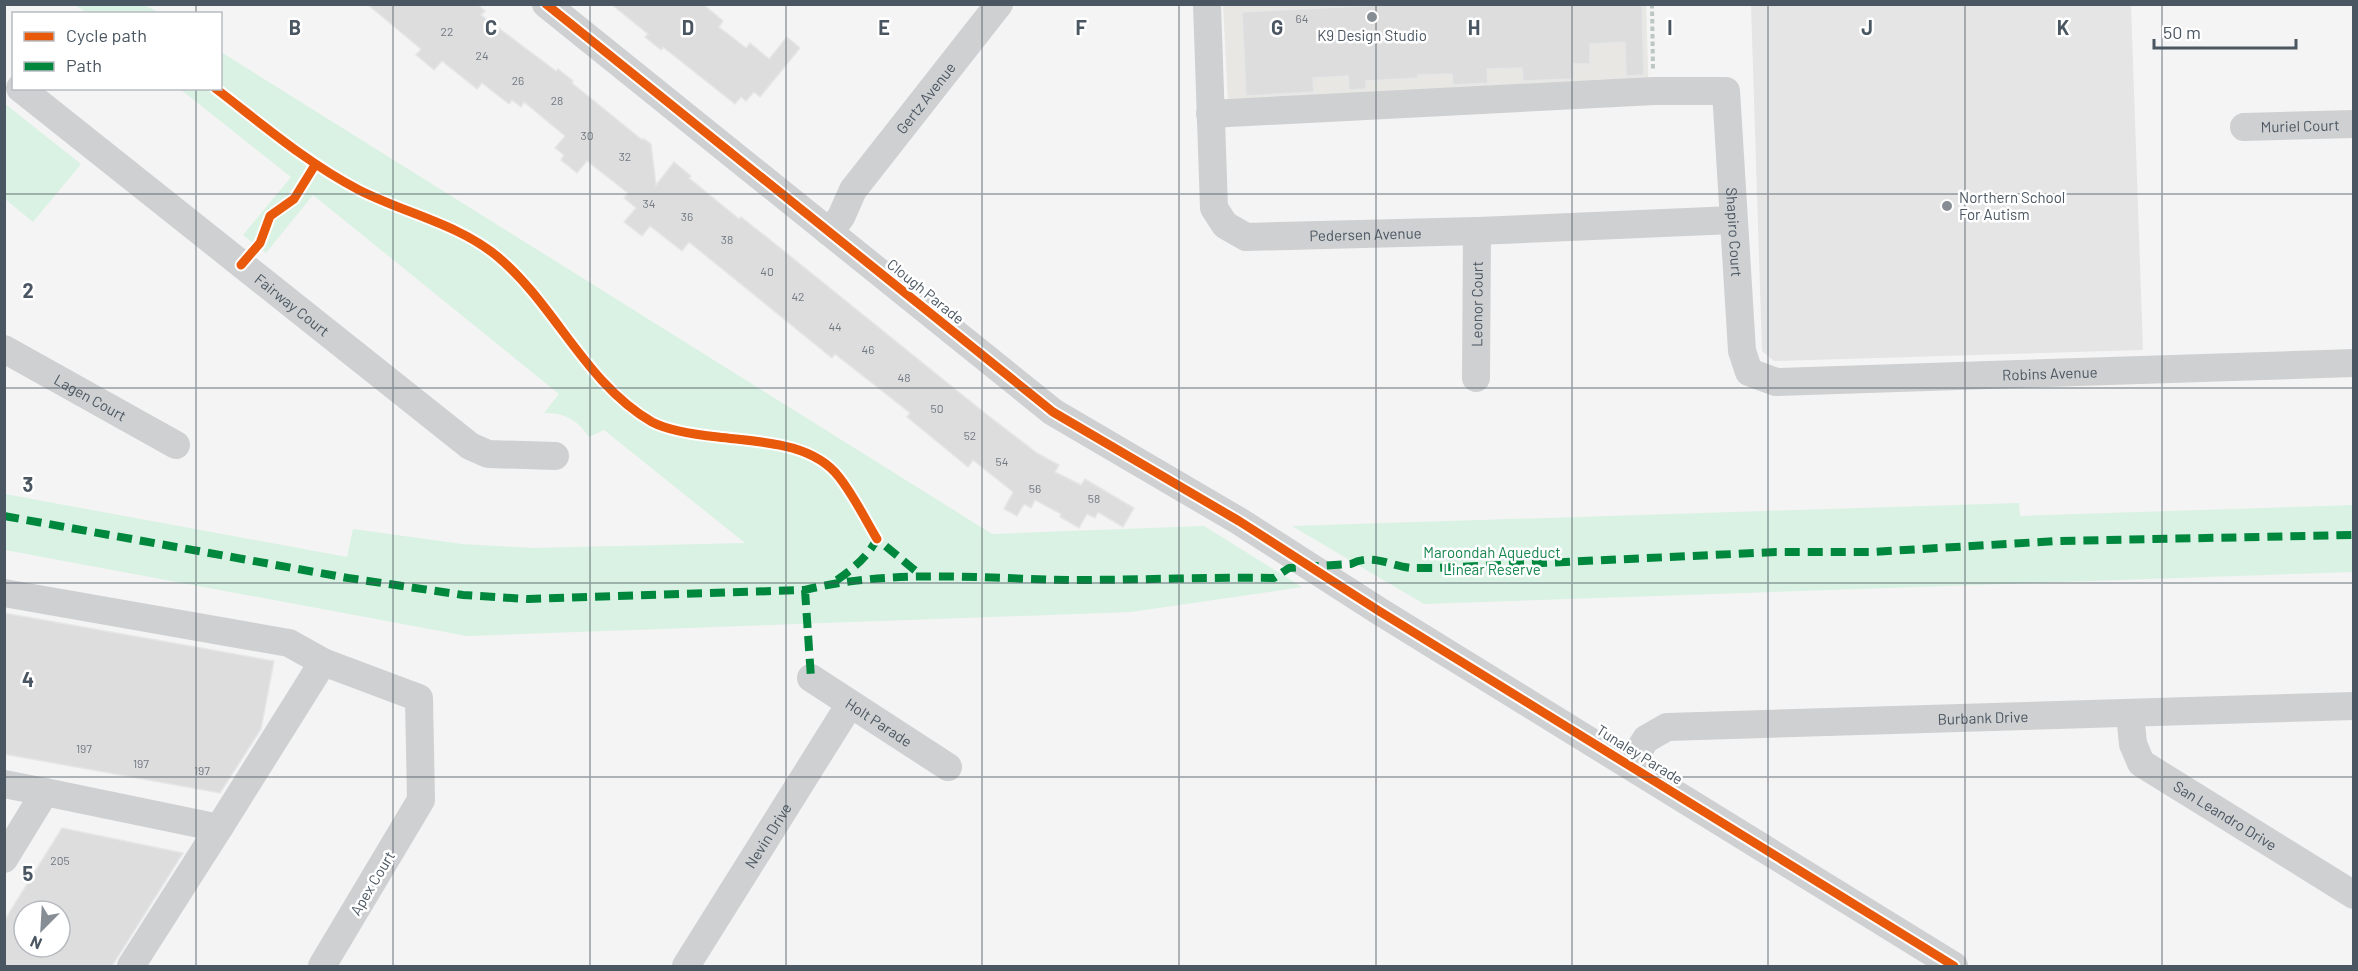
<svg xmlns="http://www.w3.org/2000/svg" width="2358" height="971" font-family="Barlow,sans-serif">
	<rect width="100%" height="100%" fill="#f4f4f4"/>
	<!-- commercial -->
	<path fill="#e8e7e3" d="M1223 5H1646L1649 98 1229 121Z"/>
	<!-- education -->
	<path fill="#e6e5e6" d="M1751 5H2131L2143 350 1774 361 1762 351Z"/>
	<!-- green -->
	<path fill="#d9f2e3" d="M75 5H145L159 13H87Z
		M221 52 992 534 1204 526 1302 587 1131 612 467 636 5 550V494L347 557 353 529 462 544 533 548 745 543 604 430 589 437C578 420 564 412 544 413L559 394 313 195 266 253 243 235 291 177 180 89 220 88Z
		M4 103 81 164 33 222 5 199Z
		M2019 503 2020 516 2353 505V572L1424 604 1292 526Z"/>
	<!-- building -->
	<path fill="#ddddde" stroke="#e5e6e7" stroke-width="1.5" fill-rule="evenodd" d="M367 4H477L485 11 481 15 556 71 558 69 573 81 572 83 641 139H644L651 144 656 185 674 162 691 176 689 178 739 219 741 217 774 243 986 414 1037 453 1059 465 1055 472 1081 485 1085 479 1134 508 1123 527 1098 512 1095 518 1087 514 1079 528 1060 517 1061 514 1035 500 1031 508 1024 504 1017 516 1004 509 1013 492 973 460 968 467 907 417 910 413 835 354 832 358 689 242 682 251 650 226 642 236 624 222 636 208 624 198 628 193 587 161 577 173 561 160 564 155 555 148 565 136 524 102 521 107 512 100 509 104 482 83 477 89 442 61 434 70 416 55 421 49Z
		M611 4H703L723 21 719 27 746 48 750 43 769 59 787 37 800 48 760 97 754 92 746 101 741 97 735 104 663 47 661 50 645 37 648 34Z
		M1402 4H1642L1644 75 1626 76 1625 42 1608 43 1590 44V64H1573L1574 79 1523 81 1522 68 1487 69 1488 83 1453 85 1452 74 1418 75V78L1366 81V89L1349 90 1348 76 1313 78 1314 92 1246 96 1242 12Z
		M4 613 274 661 261 729 220 793 4 754Z
		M62 828 183 853 112 966H4V921ZM24 911H60V947H24Z"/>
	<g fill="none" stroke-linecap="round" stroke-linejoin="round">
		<!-- path -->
		<path stroke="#bcc7c4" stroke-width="4" stroke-dasharray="4.5 3" stroke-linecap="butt" d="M1652 4 1653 70"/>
		<!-- minor -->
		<g stroke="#ced0d2" stroke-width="28">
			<path d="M546 4 1053 412 1239 521 1379 611 1954 966"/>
			<path id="s1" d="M1207 4 1214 208 1225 225 1246 237 1477 231 1733 220"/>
			<path id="s2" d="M20 88 470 446 488 454 555 456"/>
			<path id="s3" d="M1210 114 1654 91H1726L1742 351 1749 372 1776 382 2354 363"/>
			<path id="s4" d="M2244 127 2354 124"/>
			<path id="s5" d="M829 232 841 217 853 190 999 4"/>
			<path id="s6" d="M4 349 176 445"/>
			<path id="s7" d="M1476 378 1477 231"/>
			<path d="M4 593 289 643 323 662"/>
			<path id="s8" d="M811 678 948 767"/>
			<path id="s9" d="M2130 714 2133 744 2141 763 2354 895"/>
			<path id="s10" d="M1630 764 1646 739 1667 727 2354 706"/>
			<path d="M4 784 45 792"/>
			<path d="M4 859 45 792 219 828 323 662 419 698 421 800 322 966"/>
			<path d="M131 966 219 828"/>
			<path id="s11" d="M686 966 850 704"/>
		</g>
		<!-- quiet -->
		<path stroke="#00873e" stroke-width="8" stroke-dasharray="15 8" stroke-linecap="butt" d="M4 516 348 578 463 595 528 599 805 590C892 568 985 579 1073 580 1140 580 1207 577 1274 578L1289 568 1351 564C1372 553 1390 566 1412 568 1419 568 1428 568 1436 568L1776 552H1871L2057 541 2354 535
			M837 580C854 568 867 557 877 539L923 577
			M805 590 811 678"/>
		<!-- cycleway casing -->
		<g stroke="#fff" stroke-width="13">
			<path id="cycleway" d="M546 4 1053 412 1239 521 1379 611 1954 966
				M215 88C262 124 307 163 359 190 404 213 459 224 498 257 556 306 585 383 652 422 669 431 699 435 718 437 758 442 812 442 839 477 854 496 865 519 877 539
				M241 265 260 243 270 216 294 199 315 165"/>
		</g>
		<!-- cycleway -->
		<use href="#cycleway" stroke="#e8590c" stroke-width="9"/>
	</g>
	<!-- grid -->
	<path fill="none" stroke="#4a5661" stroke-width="1.5" stroke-opacity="0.55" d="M196 4V14M393 4V966M590 4V966M786 4V966M982 4V966M1179 4V966M1376 4V966M1572 4V966M1768 4V966M1965 4V966M2162 4V966M196 88V966M4 194H2354M4 388H2354M4 583H2354M4 777H2354"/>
	<!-- markers -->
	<g fill="#868d94" stroke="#fff" stroke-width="2">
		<circle cx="1372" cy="17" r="6"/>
		<circle cx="1947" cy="206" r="6"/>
	</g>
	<g text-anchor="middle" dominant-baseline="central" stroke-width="5" stroke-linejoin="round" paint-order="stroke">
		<!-- number labels -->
		<g font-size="12" fill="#707881">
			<text x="1302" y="18">64</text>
			<text x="447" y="31">22</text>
			<text x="482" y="55">24</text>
			<text x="518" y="80">26</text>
			<text x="557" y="100">28</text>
			<text x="587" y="135">30</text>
			<text x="625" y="156">32</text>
			<text x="649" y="203">34</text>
			<text x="687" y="216">36</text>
			<text x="727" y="239">38</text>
			<text x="767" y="271">40</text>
			<text x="798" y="296">42</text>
			<text x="835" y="326">44</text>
			<text x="868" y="349">46</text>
			<text x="904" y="377">48</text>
			<text x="937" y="408">50</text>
			<text x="970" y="435">52</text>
			<text x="1002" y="461">54</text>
			<text x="1035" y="488">56</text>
			<text x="1094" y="498">58</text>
			<text x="84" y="748">197</text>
			<text x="141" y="763">197</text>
			<text x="202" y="770">197</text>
			<text x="60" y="860">205</text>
		</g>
		<!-- poi labels -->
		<g font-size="15" fill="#4a5661" stroke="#fff">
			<text x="1372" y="35">K9 Design Studio</text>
			<text x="1959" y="197" text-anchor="start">Northern School<tspan x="1959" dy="17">For Autism</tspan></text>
		</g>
		<!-- street labels -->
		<g font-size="15" fill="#4a5661" stroke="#fff">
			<text stroke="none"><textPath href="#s5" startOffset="166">Gertz Avenue</textPath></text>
			<text stroke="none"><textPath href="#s4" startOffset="56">Muriel Court</textPath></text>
			<text stroke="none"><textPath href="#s3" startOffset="658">Shapiro Court</textPath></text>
			<text stroke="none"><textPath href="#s1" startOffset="368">Pedersen Avenue</textPath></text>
			<text transform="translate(926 291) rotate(39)">Clough Parade</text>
			<text stroke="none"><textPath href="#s7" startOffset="74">Leonor Court</textPath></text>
			<text stroke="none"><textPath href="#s2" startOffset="348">Fairway Court</textPath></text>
			<text stroke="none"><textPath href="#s3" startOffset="1102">Robins Avenue</textPath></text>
			<text stroke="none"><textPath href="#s6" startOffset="99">Lagen Court</textPath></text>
			<text stroke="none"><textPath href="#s10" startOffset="370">Burbank Drive</textPath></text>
			<text stroke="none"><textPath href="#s8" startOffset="81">Holt Parade</textPath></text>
			<text transform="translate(1640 754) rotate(32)">Tunaley Parade</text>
			<text stroke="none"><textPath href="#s9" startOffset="150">San Leandro Drive</textPath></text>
			<text stroke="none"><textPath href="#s11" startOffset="154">Nevin Drive</textPath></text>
			<text transform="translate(372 883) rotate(-59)">Apex Court</text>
		</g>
		<!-- park labels -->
		<g font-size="15" fill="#17864f" stroke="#fff">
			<text x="1492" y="552">Maroondah Aqueduct<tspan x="1492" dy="17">Linear Reserve</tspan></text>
		</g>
	</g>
	<g font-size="20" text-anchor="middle" font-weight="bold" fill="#4a5661" stroke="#fff" stroke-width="5" stroke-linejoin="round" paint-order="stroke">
		<text x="295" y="35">B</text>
		<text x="491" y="35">C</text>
		<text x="688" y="35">D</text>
		<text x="884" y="35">E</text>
		<text x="1081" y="35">F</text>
		<text x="1277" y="35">G</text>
		<text x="1474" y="35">H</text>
		<text x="1670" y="35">I</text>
		<text x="1867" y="35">J</text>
		<text x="2063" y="35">K</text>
		<text x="28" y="298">2</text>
		<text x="28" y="492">3</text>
		<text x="28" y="687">4</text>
		<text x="28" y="881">5</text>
	</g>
	<!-- border -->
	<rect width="2358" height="971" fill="none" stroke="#4a5661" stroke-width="12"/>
	<!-- legend -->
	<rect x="12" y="12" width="210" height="78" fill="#ffffff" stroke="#b7bbc0" stroke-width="1.5"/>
	<rect x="24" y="32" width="30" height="9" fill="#e8590c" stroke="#b7bbc0" stroke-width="1.5"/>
	<text x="66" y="42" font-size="18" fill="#4a5661">Cycle path</text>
	<rect x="24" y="62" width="30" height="9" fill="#00873e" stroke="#b7bbc0" stroke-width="1.5"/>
	<text x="66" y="72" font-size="18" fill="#4a5661">Path</text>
	<!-- north arrow -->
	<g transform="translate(42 929) rotate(204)"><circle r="28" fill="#ffffff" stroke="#b7bbc0" stroke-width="1.5"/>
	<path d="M0-4.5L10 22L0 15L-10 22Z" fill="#868d94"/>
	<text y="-9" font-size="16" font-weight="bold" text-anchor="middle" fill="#4a5661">N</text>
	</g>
	<!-- scale -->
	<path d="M2154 39v9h142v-9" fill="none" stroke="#4a5661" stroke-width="3"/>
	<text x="2163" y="39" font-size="18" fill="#4a5661" stroke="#ffffff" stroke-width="4.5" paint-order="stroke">50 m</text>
</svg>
